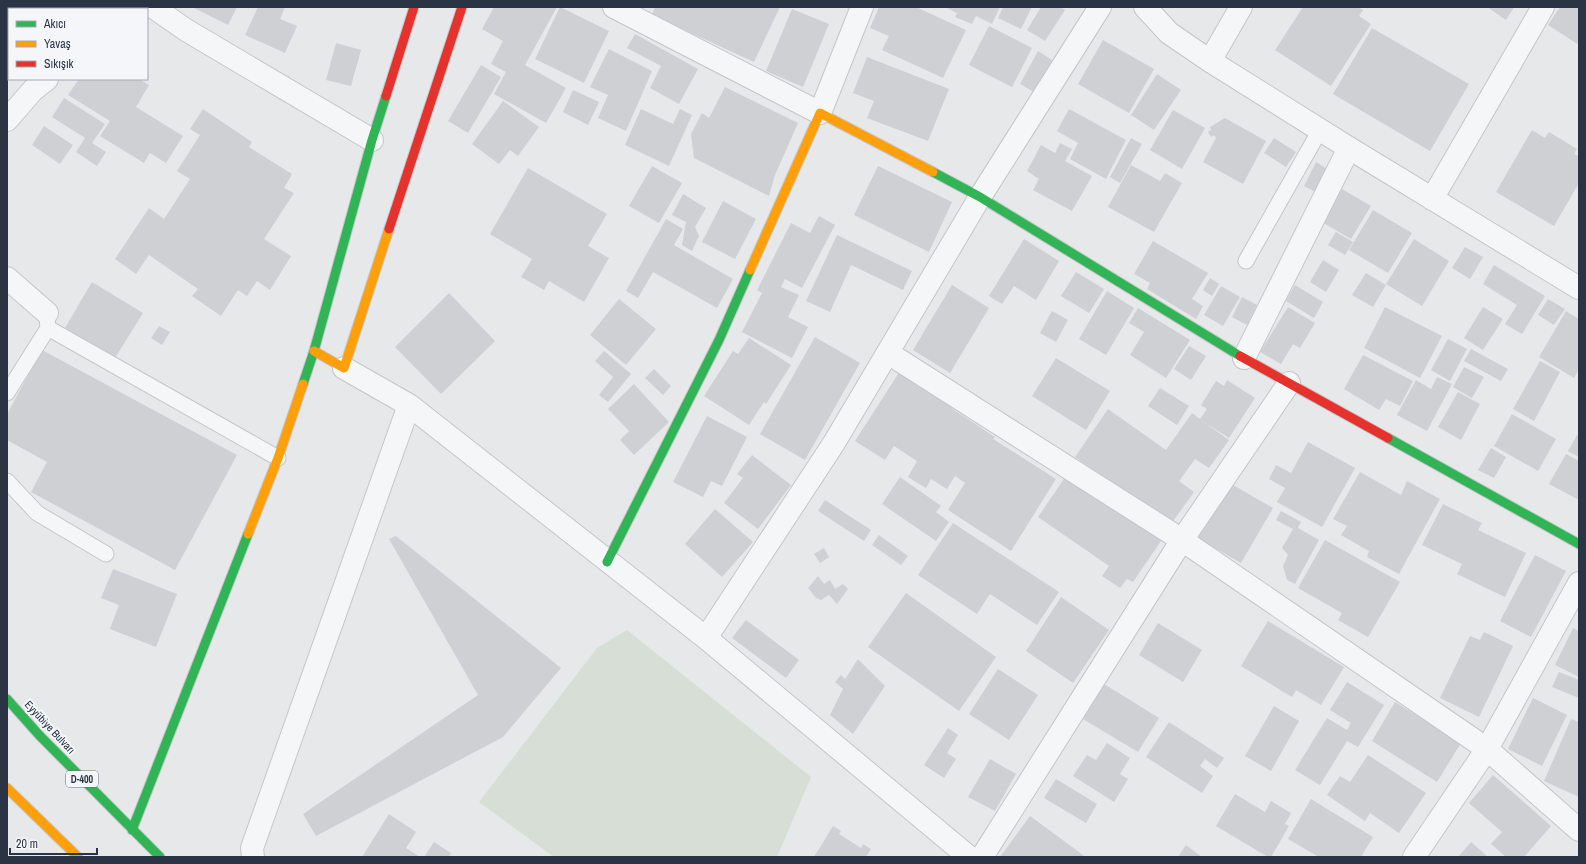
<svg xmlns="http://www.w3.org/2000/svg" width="1586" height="864" font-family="'Archivo Narrow',sans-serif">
	<rect width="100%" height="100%" fill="#e6e8ea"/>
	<!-- green -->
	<path fill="#d6ded6" d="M627 630 811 777 777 857H554L479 802 597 648Z"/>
	<!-- building -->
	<path fill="#ced0d3" d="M192 7H237L228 25Z
		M258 7H285L280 19 297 26 285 53 245 35Z
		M494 7H557L525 65 566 88 546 123 494 94 506 72 491 64 503 41 482 29Z
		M560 7 609 31 584 83 535 59Z
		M655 7H780L754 62 652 15Z
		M879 7H916L966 30 943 78 882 50 889 36 870 28Z
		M945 7H1000L992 24 976 16 972 24 955 17 957 13Z
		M1003 7H1032L1021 29 998 18Z
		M1041 7H1060L1065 10 1045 41 1027 30Z
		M1303 7H1358L1363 10 1359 16 1371 24 1331 86 1275 50Z
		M1487 7H1514L1506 20Z
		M1560 7H1579V45L1548 25Z
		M792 9 829 24 803 87 766 71Z
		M989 26 1032 48 1012 87 969 65Z
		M1372 28 1469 84 1430 151 1333 94Z
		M635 34 698 69 679 104 650 88 661 66 627 48Z
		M1103 40 1154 69 1129 113 1078 84Z
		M336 43 361 50 351 86 326 80Z
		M609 49 652 71 626 131 598 118 608 95 590 87Z
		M1038 51 1052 60 1034 92 1020 84Z
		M867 57 949 89 928 141 867 118 874 101 853 93Z
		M481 65 501 77 468 133 448 121Z
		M1157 74 1181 90 1154 130 1131 115Z
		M79 79H139L149 85 136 107 183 136 166 163 150 153 144 163 100 136 110 121 68 95Z
		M725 87 798 123 775 175 769 196 694 158 691 134 702 113 709 118Z
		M573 90 599 102 588 125 563 112Z
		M64 98 105 124 92 143 106 152 97 166 76 152 85 138 52 117Z
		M503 101 539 127 518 156 510 150 499 164 472 144Z
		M203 109 252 142 249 147 292 174 284 188 294 193 264 239 291 256 270 290 257 281 247 296 238 290 221 316 192 296 198 289 149 255 136 274 115 259 149 208 164 219 190 179 177 171 200 135 190 129Z
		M641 109 673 124 680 109 692 115 669 166 625 145Z
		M1069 109 1126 140 1106 179 1070 159 1078 143 1057 131Z
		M1173 110 1205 128 1182 169 1150 150Z
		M1225 118 1266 141 1243 184 1203 162 1216 138 1214 135 1211 137 1208 132 1211 130 1210 127Z
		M44 126 73 145 60 164 32 145Z
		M1532 130 1545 138 1549 132 1577 149 1574 154 1579 156V183L1554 226 1496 192Z
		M1131 138 1142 144 1120 183 1110 177Z
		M1274 138 1296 152 1286 167 1264 153Z
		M1060 143 1072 149 1065 161 1092 176 1072 211 1033 190 1039 179 1027 171 1041 145 1055 153Z
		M1316 162 1329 170 1317 193 1304 186Z
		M1131 165 1160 181 1165 173 1182 183 1154 232 1108 207Z
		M652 166 682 183 659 223 629 206Z
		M878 166 952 202 929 252 854 215Z
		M528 168 607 214 588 246 609 258 584 302 549 281 544 290 521 277 532 259 490 234Z
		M1342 189 1371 206 1351 239 1322 222Z
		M683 194 706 208 695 227 699 236 692 251 682 245 686 222 672 215Z
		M723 201 756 219 735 259 702 242Z
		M1373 210 1412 233 1388 273 1349 250Z
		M819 216 835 225 802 288 785 279 781 287 799 295 788 317 808 327 792 358 742 332 762 293 757 290 791 223 810 233Z
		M666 219 683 229 674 245 733 279 717 308 653 272 638 298 626 291Z
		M1336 232 1353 242 1345 255 1328 245Z
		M837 235 912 271 903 290 851 265 830 312 806 301Z
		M1024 239 1059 261 1036 300 1014 286 1002 304 989 296Z
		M1414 239 1449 261 1422 306 1386 284Z
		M1153 241 1208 273 1192 299 1203 306 1196 319 1147 289 1150 283 1134 274Z
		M1465 247 1483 257 1470 279 1452 268Z
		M1323 260 1339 270 1326 292 1310 282Z
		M1494 265 1545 296 1522 334 1505 324 1517 305 1483 284Z
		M1076 272 1104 289 1089 313 1061 296Z
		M1366 273 1386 285 1373 307 1352 295Z
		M1210 278 1219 284 1212 296 1203 290Z
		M92 282 143 313 115 358 65 328Z
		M952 285 989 308 950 373 913 350Z
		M1295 285 1323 302 1314 318 1286 301Z
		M1221 286 1240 297 1223 326 1204 315Z
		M1107 291 1134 308 1106 355 1079 339Z
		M449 293 495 341 441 394 395 347Z
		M1242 297 1257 305 1247 325 1232 317Z
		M619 299 656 329 626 365 590 335Z
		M1548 299 1565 309 1554 325 1538 315Z
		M1288 307 1315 323 1300 348 1293 344 1281 364 1260 352Z
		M1385 307 1442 336 1420 378 1364 348Z
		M1483 307 1503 319 1483 350 1464 338Z
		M1138 308 1190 340 1166 378 1130 355 1144 332 1129 323Z
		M1052 311 1068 320 1056 342 1040 333Z
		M1566 311 1579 319V369L1574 378 1539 357Z
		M159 326 170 332 162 345 151 338Z
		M815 337 860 363 805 460 760 434Z
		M749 338 791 365 766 404 764 402 749 425 704 396 733 351 738 354Z
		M1448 339 1467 349 1450 381 1431 370Z
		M1189 346 1206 356 1191 380 1174 369Z
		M1471 349 1508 369 1501 381 1464 361Z
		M42 350 237 455 175 570 31 492 47 462 7 440V414Z
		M604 351 631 374 608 402 599 395 613 377 595 361Z
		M1363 355 1413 381 1400 406 1386 399 1379 410 1344 389Z
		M1056 358 1110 391 1086 430 1032 396Z
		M1540 361 1560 372 1534 421 1513 409Z
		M1464 367 1484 377 1472 398 1453 387Z
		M654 369 671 386 663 395 645 378Z
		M900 371 953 405 951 408 995 437 993 439 1056 479 1011 551 948 510 965 483 955 476 947 489 931 479 926 488 908 477 917 461 894 446 885 460 855 441Z
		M1437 377 1452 384 1427 431 1397 415 1416 380 1431 389Z
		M1227 380 1255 398 1229 438 1204 422 1229 440 1209 468 1195 459 1179 481 1194 492 1171 524 1075 457 1108 409 1166 450 1192 413 1200 419 1207 409 1201 405 1216 381 1224 386Z
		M634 384 669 422 634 455 620 440 629 431 608 409Z
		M1160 388 1189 406 1177 425 1148 406Z
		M1458 392 1480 404 1461 440 1438 427Z
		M1512 414 1556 439 1538 471 1494 446Z
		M707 416 747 437 722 486 711 481 703 497 673 482Z
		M1577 435 1579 436V457L1568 451Z
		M1308 442 1355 468 1322 527 1277 502 1285 488 1269 479 1276 465 1291 473Z
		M1491 448 1506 457 1494 478 1478 470Z
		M1566 454 1579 461V500L1549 484Z
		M752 455 791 485 758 529 724 503 743 478 737 474Z
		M1360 472 1401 495 1407 481 1440 499 1399 574 1367 557 1369 551 1341 535 1347 526 1333 519Z
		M1068 473 1163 538 1133 582 1127 579 1120 588 1102 576 1109 566 1038 517Z
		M900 477 941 506 936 512 949 522 936 541 882 504Z
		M1228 482 1273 508 1241 563 1196 537Z
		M825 500 871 530 864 541 818 511Z
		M1443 504 1482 523 1478 530 1526 553 1505 597 1457 574 1462 564 1422 545Z
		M715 509 753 542 722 577 685 544Z
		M1281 511 1301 522 1298 528 1319 540 1295 584 1287 580 1283 566 1288 555 1282 548 1293 529 1276 520Z
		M953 523 1059 592 1037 625 990 594 977 614 918 575Z
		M879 535 908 556 901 565 872 545Z
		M396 536 561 668 503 737 316 836 303 814 478 695 389 539Z
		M1325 540 1400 582 1368 637 1338 620 1342 613 1298 588Z
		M824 548 829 557 820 563 814 554Z
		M1535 555 1566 571 1531 637 1500 621Z
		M113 569 177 594 156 647 110 629 119 605 101 598Z
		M818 576 824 584 830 580 835 589 843 584 848 589 837 604 829 595 821 600 816 598 808 588Z
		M906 593 996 657 959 711 868 647Z
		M1061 597 1109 630 1073 683 1026 651Z
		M746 620 799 660 786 678 732 638Z
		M1268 621 1344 667 1321 705 1296 690 1292 697 1241 666Z
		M1158 623 1202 650 1183 682 1139 655Z
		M1573 628 1579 631V677L1555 665Z
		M1484 632 1513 646 1479 717 1440 698 1470 636 1480 640Z
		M858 659 885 686 853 734 830 715 843 689 835 682 841 675 845 679Z
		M998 669 1038 695 1009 740 969 714Z
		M1559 672 1579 680V698L1552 687Z
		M1347 682 1384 705 1358 747 1347 741 1320 785 1295 770 1327 718 1347 730 1351 723 1330 710Z
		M1104 684 1159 718 1138 752 1083 719Z
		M1533 698 1567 715 1542 766 1508 749Z
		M1395 702 1461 743 1437 782 1372 741Z
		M1274 706 1299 721 1271 771 1245 756Z
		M1571 719 1579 722V797L1544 781Z
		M1169 722 1224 758 1217 768 1205 759 1200 766 1213 776 1202 793 1146 757Z
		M948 728 958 735 947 753 956 759 944 778 924 765Z
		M1107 743 1130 758 1120 774 1128 779 1114 802 1073 776 1087 755 1096 760Z
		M1368 755 1426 793 1399 833 1370 813 1365 821 1327 795 1340 776 1350 782Z
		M990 759 1016 774 995 811 968 797Z
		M1493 775 1551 826 1524 857H1506L1491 844 1502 832 1469 803Z
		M1056 779 1097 804 1086 823 1044 798Z
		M1235 794 1265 812 1271 801 1291 813 1285 824 1289 826 1271 857H1268L1216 826Z
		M1311 799 1373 837 1361 857H1319L1288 839Z
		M389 814 416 832 406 848 420 857H362Z
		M1030 816 1079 852 1085 857H1000Z
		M833 826 841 831 839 834 861 848 863 844 871 849 866 857H814Z
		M434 842 451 853 449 857H424Z
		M1471 842 1488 857H1458Z
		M1186 845 1202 857H1178Z"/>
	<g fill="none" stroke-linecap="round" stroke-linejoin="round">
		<!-- lane casing -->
		<g stroke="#c4c6c8" stroke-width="17">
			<path id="lane" d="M1246 261 1320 130
				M48 328 278 458
				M7 393 48 328 47 318
				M7 481 37 513 106 554"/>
		</g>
		<!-- street casing -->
		<g stroke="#c4c6c8" stroke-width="24">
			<path id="street" d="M153 7 186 30 372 140
				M614 7 820 113 862 7
				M1145 7 1169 33 1210 61 1349 148 1579 288
				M128 9 129 7
				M1210 61 1241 7
				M7 120 33 90 47 79
				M1432 199 1543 7
				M7 278 47 313
				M888 353 1182 540 1487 749 1579 583
				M1244 358 1349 148
				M344 368 409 405 706 638 969 857
				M706 638 834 443 980 197 1100 7
				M253 857 252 848 409 405
				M982 857 1182 540 1289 383
				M1414 857 1487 749 1579 830"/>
		</g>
		<!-- fast casing -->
		<g stroke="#c4c6c8" stroke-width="11">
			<path id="fast" d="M933 172 980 197 1240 356
				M303 384 314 351 372 140 386 96
				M1388 438 1579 544
				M607 562 719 340 750 270
				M7 699 40 736 160 857
				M132 830 248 534"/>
		</g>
		<!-- slow casing -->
		<g stroke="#c4c6c8" stroke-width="11">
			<path id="slow" d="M750 270 820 113 933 172
				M314 351 344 368 389 229
				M248 534 278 458 303 384
				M7 788 78 857"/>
		</g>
		<!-- jam casing -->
		<g stroke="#c4c6c8" stroke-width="11">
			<path id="jam" d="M386 96 414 7
				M389 229 462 7
				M1240 356 1388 438"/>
		</g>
		<!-- lane -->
		<use href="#lane" stroke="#f5f6f7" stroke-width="15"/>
		<!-- street -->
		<use href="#street" stroke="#f5f6f7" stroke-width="22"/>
		<!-- fast -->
		<use href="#fast" stroke="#30b455" stroke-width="9"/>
		<!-- slow -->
		<use href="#slow" stroke="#ff9f0a" stroke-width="9"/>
		<!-- jam -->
		<use href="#jam" stroke="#e5322d" stroke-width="9"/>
	</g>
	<g text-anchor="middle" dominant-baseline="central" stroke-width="4" stroke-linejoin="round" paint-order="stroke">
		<!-- shield labels -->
		<rect fill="#f4f6f9" stroke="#676e7b" stroke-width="1" x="66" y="771" width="32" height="16" rx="3"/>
		<g font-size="10" font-weight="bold" fill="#2b3445">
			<text x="82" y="779">D-400</text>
		</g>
		<!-- street labels -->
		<g font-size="11" fill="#2b3445" stroke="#f4f6f9">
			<text transform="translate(50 727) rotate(47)">Eyyübiye Bulvarı</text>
		</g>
	</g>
	<!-- border -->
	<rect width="1586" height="864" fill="none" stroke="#2b3445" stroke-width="16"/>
	<!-- legend -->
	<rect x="8" y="8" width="140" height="72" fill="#f4f6f9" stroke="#a4a8b1"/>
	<rect x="16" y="21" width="20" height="6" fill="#30b455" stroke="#a4a8b1"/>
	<text x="44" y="28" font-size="12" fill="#2b3445">Akıcı</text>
	<rect x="16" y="41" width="20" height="6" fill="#ff9f0a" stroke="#a4a8b1"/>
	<text x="44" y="48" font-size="12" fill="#2b3445">Yavaş</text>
	<rect x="16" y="61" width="20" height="6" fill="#e5322d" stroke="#a4a8b1"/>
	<text x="44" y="68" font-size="12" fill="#2b3445">Sıkışık</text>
	<!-- scale -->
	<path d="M10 848v6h87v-6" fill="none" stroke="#2b3445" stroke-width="2"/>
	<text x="16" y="848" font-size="12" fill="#2b3445" stroke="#f4f6f9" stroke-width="3" paint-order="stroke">20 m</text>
</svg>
